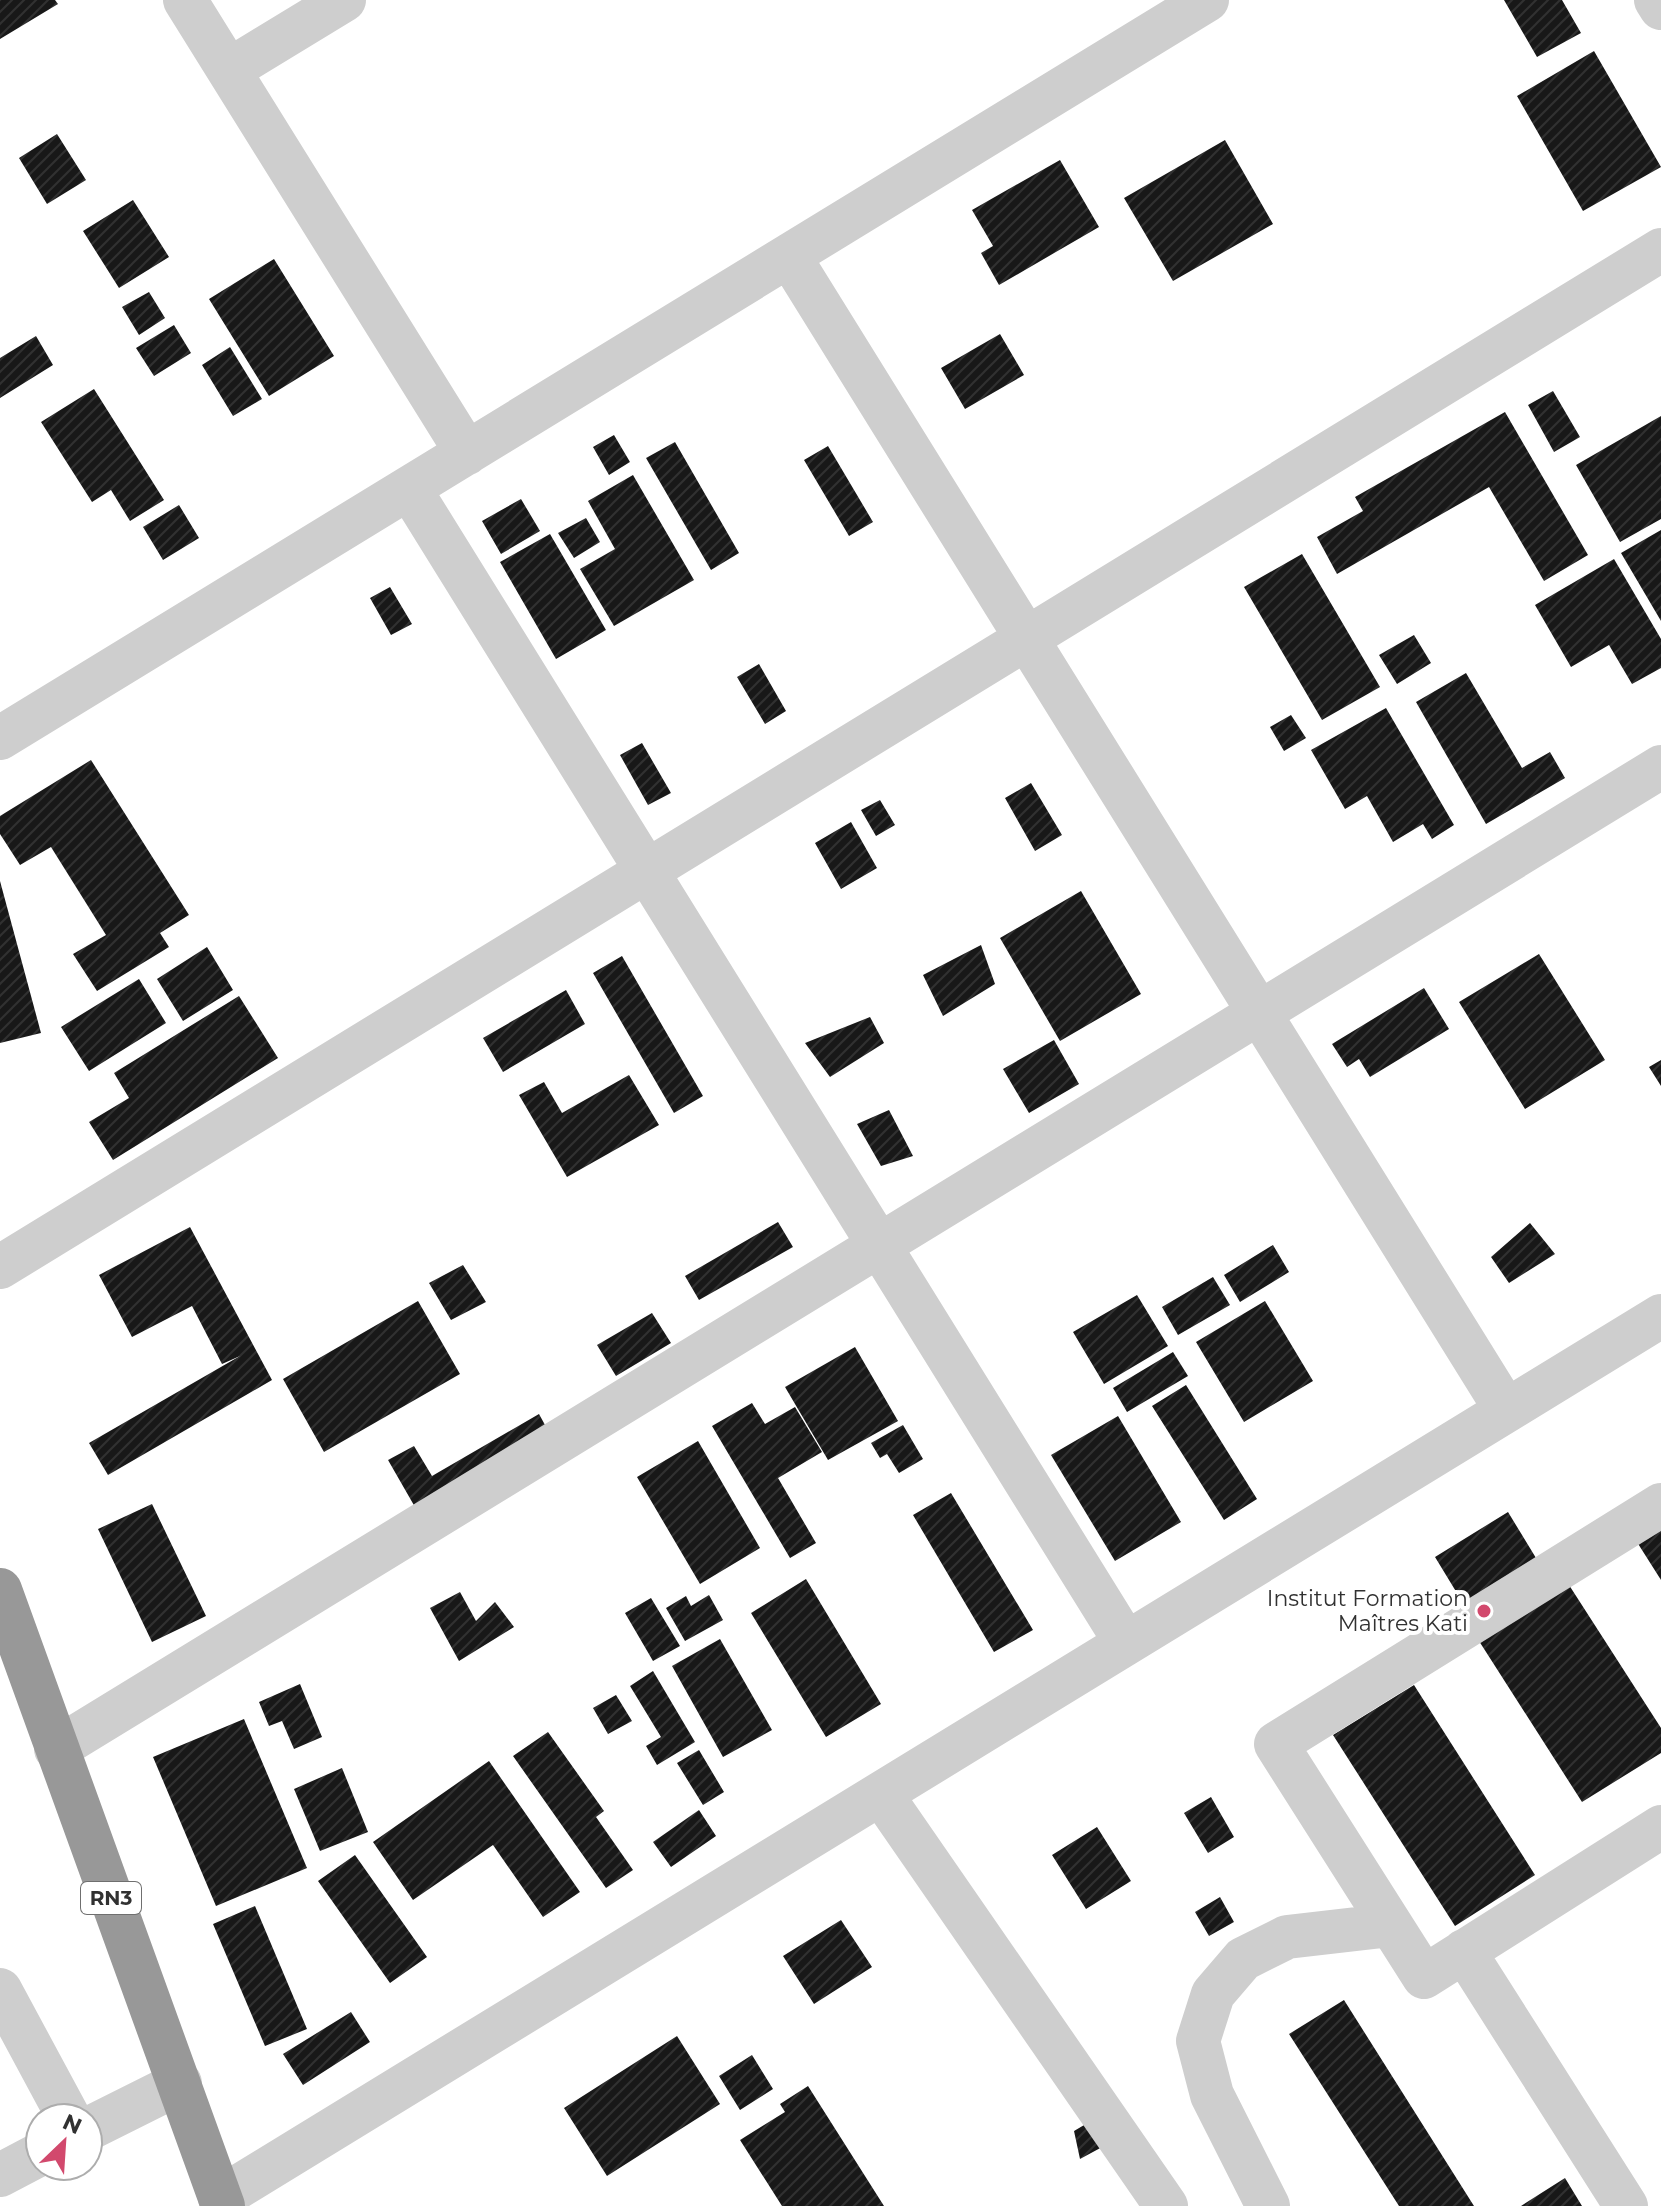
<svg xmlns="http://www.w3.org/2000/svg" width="1661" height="2206" font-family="Montserrat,sans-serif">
	<defs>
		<pattern id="building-hatch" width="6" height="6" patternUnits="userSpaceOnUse" patternTransform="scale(2)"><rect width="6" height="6" fill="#181818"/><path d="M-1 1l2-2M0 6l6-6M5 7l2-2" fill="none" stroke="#313131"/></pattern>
	</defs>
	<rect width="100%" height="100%" fill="#fff"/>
	<!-- building -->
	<path fill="url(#building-hatch)" d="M0 0H55L58 4 0 39Z
		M1504 0H1562L1581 33 1537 57Z
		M1594 51 1661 167 1583 211 1517 96Z
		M57 134 86 180 47 204 19 158Z
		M1225 140 1273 224 1173 281 1124 198Z
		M1060 160 1099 227 999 285 981 253 993 246 972 210Z
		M133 200 169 257 119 288 83 231Z
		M274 259 334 356 269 396 209 299Z
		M149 292 165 318 139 335 122 307Z
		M174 325 191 353 154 376 136 348Z
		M1000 334 1024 375 965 409 941 368Z
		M36 336 53 365 0 398V358Z
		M230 347 262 399 233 416 202 365Z
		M94 389 164 500 130 521 111 490 92 502 41 422Z
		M1553 391 1580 437 1554 452 1528 405Z
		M1505 412 1588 555 1544 581 1489 487 1337 574 1317 537 1363 511 1355 497Z
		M1661 416V519L1620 542 1576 465Z
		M614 435 630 462 609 475 593 447Z
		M675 442 739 553 711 570 646 458Z
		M828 446 873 522 849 536 804 460Z
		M633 475 694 580 614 626 580 569 615 549 588 501Z
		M521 499 540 531 501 554 482 521Z
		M179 505 199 538 163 560 143 527Z
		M586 518 600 542 574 558 558 533Z
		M1661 530V621L1621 553Z
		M550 534 606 630 556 659 500 562Z
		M1302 554 1380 687 1322 720 1244 587Z
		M1614 559 1661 639V668L1632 684 1609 645 1571 667 1535 605Z
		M390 587 412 624 391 635 370 598Z
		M1414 635 1431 663 1397 684 1379 655Z
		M759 664 786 711 765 724 737 677Z
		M1466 673 1522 768 1550 752 1565 778 1486 824 1416 702Z
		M1386 708 1454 825 1432 839 1423 824 1393 842 1367 796 1345 809 1311 750Z
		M1291 715 1306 738 1284 751 1270 727Z
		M642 743 671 793 648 805 620 755Z
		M91 760 189 915 160 933 169 947 97 991 73 954 106 935 51 847 20 865 0 834V816Z
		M1031 783 1062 835 1035 851 1005 798Z
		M880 800 895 825 876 836 861 810Z
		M851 822 877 868 841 889 815 843Z
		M0 881 41 1033 0 1043Z
		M1081 891 1141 994 1060 1041 1000 938Z
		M981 945 995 984 943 1016 923 975Z
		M207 947 233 990 183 1021 157 979Z
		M1539 954 1605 1060 1525 1109 1459 1002Z
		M622 956 703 1096 674 1113 593 973Z
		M139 979 166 1023 89 1071 61 1027Z
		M1424 988 1449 1029 1370 1077 1359 1059 1347 1067 1332 1044Z
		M566 990 585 1024 503 1072 483 1038Z
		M239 996 278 1058 113 1160 89 1122 129 1098 114 1073Z
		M870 1017 884 1043 830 1077 805 1043Z
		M1054 1040 1079 1084 1029 1113 1003 1069Z
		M1661 1060V1086L1649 1067Z
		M629 1075 659 1125 567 1177 519 1095 544 1082 562 1113Z
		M889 1110 913 1156 881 1166 857 1124Z
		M778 1222 793 1247 699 1300 685 1276Z
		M1530 1223 1555 1254 1509 1283 1491 1257Z
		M190 1227 272 1380 108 1475 89 1443 240 1356 222 1364 192 1306 132 1337 99 1275Z
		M1273 1245 1289 1272 1240 1302 1224 1275Z
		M463 1265 486 1302 451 1320 429 1283Z
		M1213 1277 1230 1305 1178 1335 1162 1307Z
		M1137 1295 1168 1346 1104 1384 1073 1332Z
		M418 1301 460 1374 324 1452 283 1379Z
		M1265 1301 1313 1381 1244 1422 1196 1342Z
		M652 1313 671 1343 616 1376 597 1345Z
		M855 1347 898 1421 828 1460 785 1387Z
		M1173 1352 1188 1376 1127 1412 1113 1388Z
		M1186 1385 1257 1499 1224 1520 1152 1406Z
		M752 1403 765 1424 795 1407 822 1452 778 1478 816 1543 790 1558 712 1426Z
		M539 1414 556 1445 423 1521 388 1460 414 1446 432 1476Z
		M1118 1416 1181 1522 1115 1561 1051 1455Z
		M903 1425 923 1459 899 1473 887 1454 880 1458 871 1443Z
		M698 1441 760 1548 700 1584 637 1477Z
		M951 1493 1033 1630 994 1652 913 1515Z
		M152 1504 206 1616 152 1642 98 1529Z
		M1508 1512 1536 1558 1463 1603 1435 1557Z
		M1661 1523V1580L1635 1539Z
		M806 1579 881 1704 826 1737 751 1613Z
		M1569 1585 1661 1728V1753L1582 1802 1479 1641Z
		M460 1592 476 1621 495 1602 514 1627 459 1661 430 1608Z
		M709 1595 723 1620 685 1641 666 1608 686 1596 691 1606Z
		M651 1598 680 1646 653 1661 625 1613Z
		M720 1639 772 1730 723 1757 672 1666Z
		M653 1671 695 1742 657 1765 646 1746 661 1737 630 1686Z
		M300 1684 322 1737 294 1749 282 1721 269 1726 259 1702Z
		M1414 1685 1535 1875 1455 1926 1333 1735Z
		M616 1695 632 1721 608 1734 593 1708Z
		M244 1719 307 1868 216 1906 153 1757Z
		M548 1732 604 1811 596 1817 633 1870 606 1888 513 1756Z
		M699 1750 724 1792 703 1805 677 1763Z
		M489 1761 580 1892 543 1917 493 1845 413 1900 373 1842Z
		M342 1768 368 1832 320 1851 294 1789Z
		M1211 1797 1234 1837 1208 1853 1184 1813Z
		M699 1810 716 1836 671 1867 653 1842Z
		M1097 1827 1131 1881 1086 1909 1052 1855Z
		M355 1855 427 1957 390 1983 318 1881Z
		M1220 1897 1234 1922 1209 1936 1195 1912Z
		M255 1906 307 2029 265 2046 213 1924Z
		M841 1920 872 1967 814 2004 783 1956Z
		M1344 2000 1474 2206H1399L1289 2034Z
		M351 2012 370 2042 303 2085 283 2054Z
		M677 2036 720 2104 607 2176 564 2108Z
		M752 2055 773 2089 740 2110 719 2076Z
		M808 2086 884 2206H782L740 2140 785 2112 780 2104Z
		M1096 2118 1104 2146 1080 2159 1074 2131Z
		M1565 2178 1582 2206H1521Z"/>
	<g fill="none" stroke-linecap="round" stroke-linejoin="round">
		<!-- minor -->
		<path stroke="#cecece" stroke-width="44" d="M185 0 467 453
			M1656 0 1661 8
			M229 70 344 0
			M789 256 1506 1410
			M409 488 1126 1643
			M0 738 1207 0
			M0 1267 1661 250
			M1661 1505 1276 1744 1424 1977 1661 1827
			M56 1749 1661 767
			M881 1794 1166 2206
			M1464 1951 1626 2206
			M0 1990 69 2118
			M88 2129 180 2083
			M0 2175 40 2154
			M220 2198 1661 1316
			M1268 2206 1212 2095 1198 2041 1213 1994 1243 1959 1287 1937 1391 1925"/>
		<!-- highway -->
		<path stroke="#989898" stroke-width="44" d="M0 1590 223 2206"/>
	</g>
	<!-- markers -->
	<circle fill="#d2496d" stroke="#fff" stroke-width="3" cx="1484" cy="1611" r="8"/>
	<g text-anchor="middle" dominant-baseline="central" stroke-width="8" stroke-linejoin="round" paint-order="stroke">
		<!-- shield labels -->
		<rect fill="#fff" stroke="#6f6f6f" stroke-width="2" x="81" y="1882" width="60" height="32" rx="6"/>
		<g font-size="20" font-weight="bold" fill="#313131">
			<text x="111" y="1898">RN3</text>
		</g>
		<!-- poi labels -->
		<g font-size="22" fill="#313131" stroke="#fff" text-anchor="end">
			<text x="1468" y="1598">Institut Formation<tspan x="1468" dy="25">Maîtres Kati</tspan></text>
		</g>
	</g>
	<!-- north arrow -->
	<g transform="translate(64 2142) rotate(25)"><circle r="38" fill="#ffffff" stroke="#adadad" stroke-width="2"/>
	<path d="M0-6L14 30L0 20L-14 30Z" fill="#d2496d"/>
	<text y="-12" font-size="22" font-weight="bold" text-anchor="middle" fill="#313131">N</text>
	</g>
</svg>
